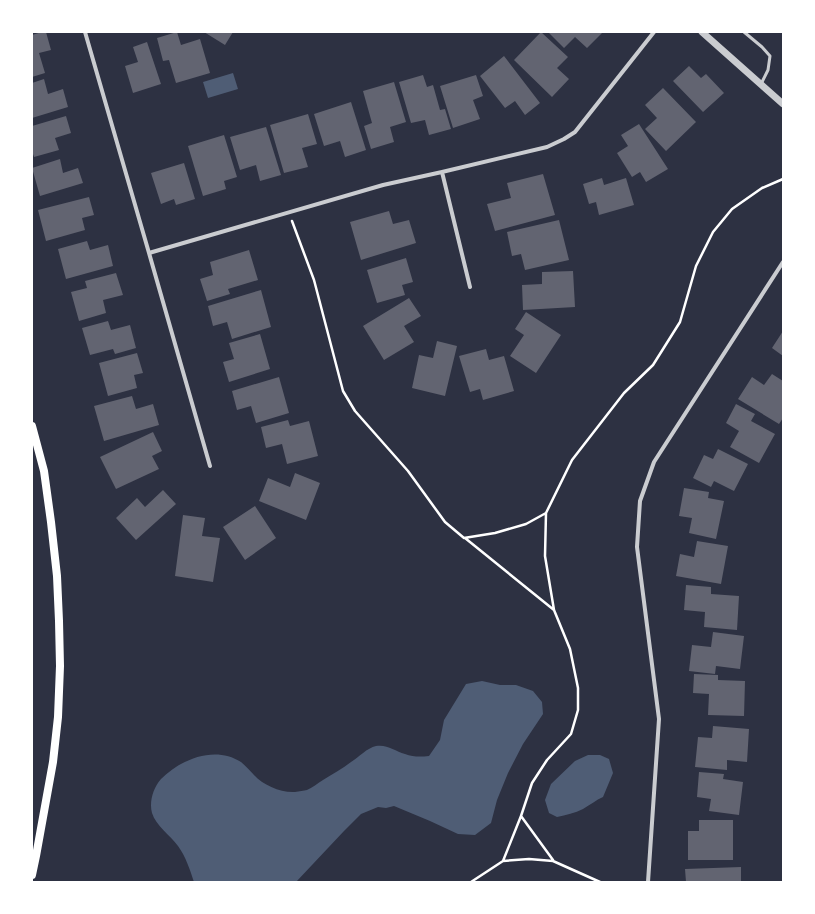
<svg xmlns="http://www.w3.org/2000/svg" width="815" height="914" font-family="'Fira Sans Condensed',sans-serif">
	<rect width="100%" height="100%" fill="#2d3142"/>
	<!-- water -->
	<path fill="#4f5d75" d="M233 73 238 89 208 98 203 82Z
		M482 681 500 685H516L533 691 542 702 543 714 523 744 508 773 497 800 491 823 475 835 458 834 430 821 394 806 386 808 378 807 361 814 344 831 296 882H194C190 870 186 857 178 846 170 835 156 826 152 813 149 802 153 788 161 779 181 759 215 745 241 762 246 766 250 771 254 775 263 785 281 793 295 792 299 791 304 791 307 790 312 788 318 783 323 780 332 774 342 769 351 762 359 757 367 748 376 746 387 744 395 751 405 754 413 757 420 757 429 756L440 740 444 720 466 684Z
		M588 755H600L609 759 613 773 603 797C596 800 590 805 583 809 575 813 566 815 557 817L549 813 545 800 551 784 575 761Z"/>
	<!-- building -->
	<path fill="#626471" d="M42 32H46L51 50 39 53 45 73 32 77V35Z
		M177 32 181 45 200 39 210 73 176 83 169 60 163 61 157 38Z
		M204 32H233L225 45Z
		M541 32 568 57 557 68 569 79 552 97 514 60Z
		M548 32H601L602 33 587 48 575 37 564 48Z
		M147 42 161 84 133 93 125 66 138 62 133 47Z
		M504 56 540 103 525 115 515 101 505 108 480 76Z
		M689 66 701 78 706 74 724 93 703 112 673 81Z
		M423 75 427 87 433 85 440 110 445 109 451 129 429 135 425 120 411 123 399 82Z
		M476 75 483 96 473 100 480 119 453 128 440 86Z
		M44 79 48 94 63 89 68 107 32 118V83Z
		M394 82 406 122 390 127 394 142 371 149 364 126 372 123 363 91Z
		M663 88 696 122 666 151 645 129 657 118 645 105Z
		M351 102 366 150 345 157 340 141 324 146 314 114Z
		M308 114 317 144 302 148 308 167 284 173 270 125Z
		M66 116 71 133 55 138 59 150 34 157 32 151V126Z
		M639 124 668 169 646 182 640 172 632 177 617 153 628 146 621 135Z
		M266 127 281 175 260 181 256 165 240 170 230 137Z
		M224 135 237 177 224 181 226 189 203 196 188 146Z
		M60 159 63 173 78 168 83 183 40 196 32 168Z
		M184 163 195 199 176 205 174 199 161 204 151 173Z
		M543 174 555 215 495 231 487 204 511 198 507 183Z
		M602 178 604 185 626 178 634 205 599 215 596 202 589 204 583 184Z
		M89 197 94 215 82 218 85 230 46 241 38 210Z
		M389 211 393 224 409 220 416 243 361 260 350 222Z
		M559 220 569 260 525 270 521 254 512 256 507 232Z
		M87 241 90 250 108 245 113 266 66 279 58 249Z
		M249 250 258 280 228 289 230 294 207 301 200 279 213 275 210 262Z
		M406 258 413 282 402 285 405 295 377 303 367 270Z
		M573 271 575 307 523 310 522 285 542 284V272Z
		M116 273 123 295 103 300 106 313 79 321 71 292 87 288 85 281Z
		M261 290 271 327 232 339 227 322 213 326 208 306Z
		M409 298 421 316 404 326 414 342 384 360 363 326Z
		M526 312 561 335 536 373 510 356 524 335 515 329Z
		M108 321 111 330 130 325 136 348 115 354 113 349 90 355 82 328Z
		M783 331V356L772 348Z
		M260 334 270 369 229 382 223 362 234 359 229 343Z
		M437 341 457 346 445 396 412 388 419 355 433 358Z
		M486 349 489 360 504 356 514 391 483 400 480 389 470 392 459 356Z
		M137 353 143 373 134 375 137 388 108 396 99 363Z
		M772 374 783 381V418L779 424 738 399 752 377 764 385Z
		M279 377 289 413 256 423 251 406 237 410 232 391Z
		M132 396 136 409 153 404 159 425 104 441 94 406Z
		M736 404 755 414 751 421 775 434 759 463 730 447 739 431 726 423Z
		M288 420 290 426 309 421 318 456 287 464 282 444 266 448 261 427Z
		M153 432 162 451 152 456 159 469 116 489 100 457Z
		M718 449 748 464 734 491 714 481 711 487 693 478 704 455 713 459Z
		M295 473 320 483 306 520 259 501 268 478 290 487Z
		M684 488 709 492 708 498 724 501 716 539 689 533 692 518 679 516Z
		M163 490 176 504 136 540 116 518 137 498 145 507Z
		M255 506 276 538 245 560 223 527Z
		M183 515 205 518 202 536 220 538 213 582 175 576Z
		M697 541 728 546 721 584 676 576 680 554 694 557Z
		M686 585 711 587V594L739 596 737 630 704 627 705 612 684 610Z
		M713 632 744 636 740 669 716 666 715 674 689 671 692 645 711 647Z
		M694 674 718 675V680L745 681 744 716 708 715 709 694 693 693Z
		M713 726 749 729 747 762 727 760V770L695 767 698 737 712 738Z
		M699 772 724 774 723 779 743 782 739 815 709 811 711 799 697 797Z
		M699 820H733V860H688V831H699Z
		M741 867V882H686L685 869Z"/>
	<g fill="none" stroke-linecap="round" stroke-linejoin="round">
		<!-- path -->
		<path stroke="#fff" stroke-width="2.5" d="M292 221 314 280 343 391 355 411 408 471 445 522 464 538 495 533 526 524 546 513 572 460 624 393 653 365 680 322 696 266 713 232 732 209 762 188 783 179
			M546 513 545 556 554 610
			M465 538 554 610 570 649 578 688V710L571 734 547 760 532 783 521 816 503 861 471 882
			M521 816 553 860
			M503 861 529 859 553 861 600 882"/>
		<!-- service -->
		<path stroke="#caccd0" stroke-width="3" d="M744 32 762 47 770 56 768 70 761 84"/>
		<!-- minor -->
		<path stroke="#caccd0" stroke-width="4" d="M85 32 149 253 383 185 442 172 547 147 564 139 575 132 654 32
			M442 172 470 287
			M149 253 210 466
			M648 882 659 719 637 547 640 501 654 462 783 262"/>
		<!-- tertiary -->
		<path stroke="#caccd0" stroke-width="7" d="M702 32 783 104"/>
		<!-- secondary -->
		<path stroke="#fff" stroke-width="8" d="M32 426 44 471 51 522 57 576 59 621 60 666 58 717 53 762 36 856 32 875"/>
	</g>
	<!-- border -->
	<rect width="815" height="914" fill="none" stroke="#ffffff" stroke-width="66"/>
</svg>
